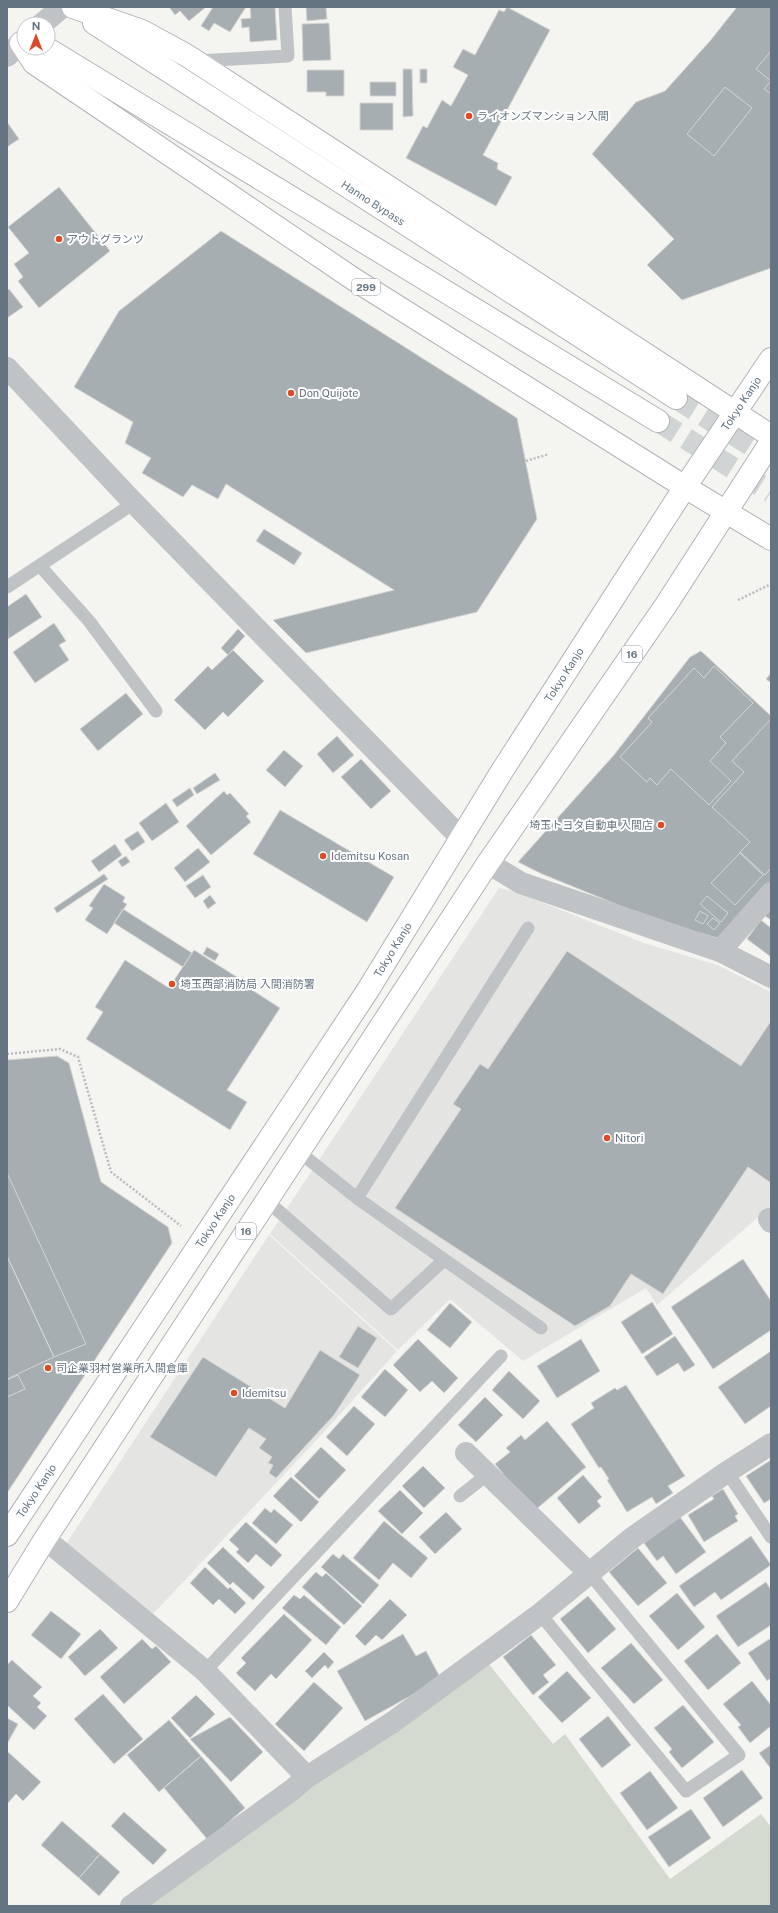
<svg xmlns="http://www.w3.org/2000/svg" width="778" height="1913" font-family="'Public Sans','Noto Sans JP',sans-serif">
	<rect width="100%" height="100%" fill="#f4f4f0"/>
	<!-- built -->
	<path fill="#e4e5e3" d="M499 888 513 891 644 943 717 965 771 992V1206L657 1305 646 1288 523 1361 450 1299 398 1350 270 1234Z
		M269 1235 397 1351 325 1431 153 1614 66 1544Z"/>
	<!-- green -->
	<path fill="#d5dad1" d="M488 1663 553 1744 565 1734 670 1879 761 1814 771 1827V1906H147L304 1791Z"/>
	<!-- building -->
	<path fill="#a6aeb2" stroke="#d5d5d2" d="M169 7H206L189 21 180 11 175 15Z
		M213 7H246L230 32 214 23 209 31 201 26Z
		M250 7H275L277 40 250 42 249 27 242 28 241 19 251 18Z
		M306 7H326L327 19 307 21Z
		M507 7 550 30 483 155 498 163 497 169 512 177 496 206 406 158 423 126 427 128 442 100 451 106 468 75 453 67 463 49 475 55 499 10 504 12Z
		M737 7H771V268L682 300 647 265 674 239 592 154 636 102 665 91 710 41Z
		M329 23 331 60 303 61 302 24Z
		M771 51V94L764 89 771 81 756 69Z
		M403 69H412L413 116 403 117Z
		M420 69H427V83H420Z
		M307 70H344V96H326V92H307Z
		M370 82H396V96H370Z
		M725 87 752 108 714 156 687 134Z
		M360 103H393V130H360Z
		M7 122 19 139 7 147Z
		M59 187 110 251 39 308 18 281 23 277 14 264 29 253 8 227Z
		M221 231 517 418 537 519 477 612 306 653 273 620 394 590 226 484 218 499 192 485 183 497 142 473 151 458 125 443 133 422 74 387 119 311Z
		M9 289 23 307 7 318V291Z
		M264 529 302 553 294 565 256 541Z
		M26 594 42 617 8 639 7 607Z
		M54 623 66 641 59 645 69 660 35 683 13 652Z
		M238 629 245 636 228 655 221 648Z
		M233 650 264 681 228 717 223 712 205 730 174 700 208 666 212 670Z
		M701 651 771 716V882L725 935 717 938 655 920 542 874 518 862 614 755 690 657Z
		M714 666 753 703 720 737 726 743 710 761 731 781 709 805 671 769 657 785 650 778 647 782 620 757 652 722 648 718 694 668 704 678Z
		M771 673V683L766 679Z
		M126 693 143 714 98 751 80 729Z
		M771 719V868L765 875 740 852 750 842 712 807 744 772 732 761Z
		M337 736 354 755 333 773 317 754Z
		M284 750 303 766 285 787 266 770Z
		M361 759 391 791 371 809 341 777Z
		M215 773 220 780 197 794 193 788Z
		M190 788 194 795 177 807 172 800Z
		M224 791 227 795 230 793 249 814 246 816 251 822 211 855 186 826Z
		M166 803 179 822 152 841 139 823Z
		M280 810 394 877 367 922 253 854Z
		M138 831 145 842 132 851 124 840Z
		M115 844 122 855 99 872 91 861Z
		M198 848 210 862 185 882 174 868Z
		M740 853 763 875 735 905 711 883Z
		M126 856 130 862 122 867 118 861Z
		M104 874 108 879 57 913 54 908Z
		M203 875 211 887 195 898 186 886Z
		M104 884 125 897 123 902 127 904 107 934 85 920 93 908 89 906Z
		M210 895 216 903 208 909 203 901Z
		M707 896 728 913 721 922 700 904Z
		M123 909 192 953 183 967 114 923Z
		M771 909V920L765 916Z
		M700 911 708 916 703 924 695 920Z
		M713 918 720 923 714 930 707 924Z
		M761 920 771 928V957L747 939Z
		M207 947 219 954 215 961 203 954Z
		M194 950 240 979 238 981 280 1008 227 1090 247 1102 230 1130 86 1039 103 1012 95 1007 125 960 169 988Z
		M567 951 741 1066 771 1021V1183L748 1167 663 1294 631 1274 610 1306 575 1326 395 1208 461 1109 453 1104 480 1064 488 1069Z
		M57 1056 69 1063 101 1182 168 1227 172 1243 7 1493V1060Z
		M7 1173 86 1344 54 1357 7 1256Z
		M7 1256 54 1357 7 1379Z
		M743 1259 771 1301V1330L713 1369 671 1307Z
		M652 1302 673 1334 642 1354 621 1322Z
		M450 1303 472 1322 450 1348 427 1330Z
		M358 1326 377 1338 358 1368 339 1357Z
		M675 1336 695 1365 684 1372 678 1363 657 1376 644 1357Z
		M418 1339 458 1378 444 1393 432 1381 420 1392 393 1365Z
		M581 1339 600 1371 557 1398 537 1366Z
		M320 1350 360 1375 334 1415 276 1478 269 1473 273 1465 268 1463 272 1457 259 1448 266 1439 249 1428 216 1477 150 1437 203 1357 285 1408Z
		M771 1351V1406L745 1424 718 1387Z
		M385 1369 408 1390 385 1417 361 1397Z
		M509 1371 540 1401 523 1419 492 1390Z
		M18 1375 25 1389 7 1397V1380Z
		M626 1385 685 1476 668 1486 673 1493 656 1504 652 1497 627 1512 607 1480 609 1479 601 1467 599 1468 571 1424 594 1408 591 1403 615 1388 617 1390Z
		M485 1397 503 1415 476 1442 458 1425Z
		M354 1406 375 1424 347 1456 326 1437Z
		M547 1421 586 1467 534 1511 495 1464 510 1452 506 1448 521 1435 525 1440Z
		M321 1447 346 1470 319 1499 294 1476Z
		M771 1460V1499L764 1503 746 1476Z
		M423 1466 445 1488 424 1508 402 1486Z
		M583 1475 602 1497 597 1501 601 1506 579 1524 557 1498Z
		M291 1477 319 1502 301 1522 273 1496Z
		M723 1489 738 1514 735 1516 738 1521 704 1542 688 1515 714 1499 712 1496Z
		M400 1490 423 1513 402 1534 378 1511Z
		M265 1508 271 1513 274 1509 293 1525 276 1544 252 1523Z
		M446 1512 462 1529 435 1554 419 1537Z
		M680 1517 706 1552 676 1574 663 1556 657 1561 644 1543Z
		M384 1521 428 1558 411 1578 393 1563 379 1580 353 1558Z
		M246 1522 282 1555 271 1567 256 1554 248 1563 236 1552 239 1549 229 1540Z
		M751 1536 771 1565 721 1600 715 1592 694 1607 679 1586Z
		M223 1547 265 1587 253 1600 233 1582 230 1585 207 1563Z
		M638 1548 667 1583 638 1606 609 1572Z
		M333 1554 339 1559 343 1554 379 1585 363 1604 321 1567Z
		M205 1567 228 1589 230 1587 246 1603 235 1614 219 1599 213 1605 190 1583Z
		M316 1572 322 1577 326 1573 362 1606 344 1625 302 1587Z
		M766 1582 771 1590V1625L738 1647 716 1616Z
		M677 1593 705 1627 678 1650 649 1616Z
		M294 1595 300 1599 304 1595 341 1627 326 1645 282 1608Z
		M588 1596 616 1629 588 1653 560 1619Z
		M390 1599 407 1615 382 1640 376 1635 365 1646 355 1636Z
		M51 1611 81 1634 61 1659 31 1635Z
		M284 1614 312 1640 276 1679 271 1674 255 1691 236 1673 246 1663 241 1658Z
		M100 1629 118 1648 85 1676 68 1657Z
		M403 1634 416 1656 426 1651 441 1679 365 1721 337 1671Z
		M717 1634 741 1663 708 1690 684 1661Z
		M531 1635 556 1665 543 1675 549 1682 533 1695 503 1657Z
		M771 1638V1678L767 1681 748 1653Z
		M142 1639 152 1649 156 1646 171 1662 124 1704 100 1677Z
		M631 1643 663 1680 634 1704 601 1668Z
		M324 1652 334 1662 328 1669 325 1665 312 1678 305 1671Z
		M12 1660 42 1687 33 1696 41 1703 37 1707 47 1716 34 1730 7 1705V1665Z
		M567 1671 591 1698 562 1723 538 1697Z
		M752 1681 771 1705V1726L750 1743 738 1727 741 1725 723 1704Z
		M314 1682 343 1708 304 1751 275 1724Z
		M103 1694 143 1739 114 1764 74 1719Z
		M196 1695 215 1714 190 1738 171 1718Z
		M683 1705 714 1742 682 1768 669 1752 672 1749 654 1728Z
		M608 1716 631 1745 602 1768 579 1739Z
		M230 1717 263 1752 231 1782 190 1739Z
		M7 1718 18 1724 7 1744Z
		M169 1720 201 1756 159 1792 127 1755Z
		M771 1745V1769L759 1753Z
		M7 1751 41 1782 23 1801 16 1794 7 1804Z
		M201 1756 245 1808 208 1840 164 1788Z
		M742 1770 763 1798 723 1827 703 1798Z
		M650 1771 678 1808 647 1830 620 1793Z
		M691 1809 711 1838 669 1867 648 1837Z
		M124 1812 167 1850 153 1865 111 1826Z
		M62 1821 100 1854 79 1878 41 1845Z
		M100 1854 120 1872 99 1896 79 1878Z"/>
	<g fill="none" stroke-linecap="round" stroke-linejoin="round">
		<!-- trunk-tunnel -->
		<path stroke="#d0d4d4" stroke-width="22" stroke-dasharray="22 11" stroke-linecap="butt" d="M676 398 771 458
			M658 421 771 492"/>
		<!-- trunk casing -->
		<g stroke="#b0b4b7" stroke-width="24">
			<g id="trunk">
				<path d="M73 7 142 31 186 55 771 436"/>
				<path id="s1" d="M94 23 676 398"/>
				<path d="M21 43 34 63 355 280 685 487 771 539"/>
				<path d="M46 48 658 421"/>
				<path id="s2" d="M7 1535 368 990 502 771 685 487 771 359"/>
				<path d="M7 1601 45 1539 488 863 666 605 771 442"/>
			</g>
		</g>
		<!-- path -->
		<path stroke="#b9bbbd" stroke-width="2.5" stroke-dasharray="2 2" stroke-linecap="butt" d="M526 461 549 454
			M738 600 771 584
			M7 1054 60 1049 78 1057 111 1172 181 1226"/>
		<!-- service -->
		<path stroke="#bfc3c6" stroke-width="13" d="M197 61 288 56 285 7
			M40 566 89 621 156 711
			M7 587 134 503
			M298 1151 357 1198 541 1328
			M357 1198 528 928
			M266 1200 391 1309 444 1260
			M727 1472 771 1537
			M460 1496 488 1474
			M540 1614 686 1791 739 1755 590 1574
			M205 1671 501 1356"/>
		<!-- minor -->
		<path stroke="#bfc3c6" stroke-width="22" d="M42 24 62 7
			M7 56 24 40
			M7 368 134 503 462 839
			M488 863 521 883 720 951 771 977
			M720 951 771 893
			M769 1219 771 1222
			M466 1453 590 1574
			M45 1539 205 1671 307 1777
			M131 1906 292 1790 307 1777 393 1722 540 1614 632 1538 727 1472 771 1444"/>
		<!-- trunk -->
		<use href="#trunk" stroke="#fff" stroke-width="22"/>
	</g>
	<!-- markers -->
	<g fill="#dc4b27" stroke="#fff" stroke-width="1.5">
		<circle cx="469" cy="116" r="4"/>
		<circle cx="59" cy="239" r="4"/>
		<circle cx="291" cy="393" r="4"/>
		<circle cx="661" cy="825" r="4"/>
		<circle cx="323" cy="856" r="4"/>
		<circle cx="172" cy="984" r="4"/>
		<circle cx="607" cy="1138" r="4"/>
		<circle cx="48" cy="1368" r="4"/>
		<circle cx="234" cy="1393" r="4"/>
	</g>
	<g text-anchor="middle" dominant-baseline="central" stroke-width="4" stroke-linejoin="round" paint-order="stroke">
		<!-- shield labels -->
		<g fill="#fff" stroke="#929ea6" stroke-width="1">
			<rect x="352" y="279" width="28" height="16" rx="3"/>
			<rect x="622" y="646" width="20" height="16" rx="3"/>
			<rect x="236" y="1223" width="20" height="16" rx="3"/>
		</g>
		<g font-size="10" font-weight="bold" fill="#647480">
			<text x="366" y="287">299</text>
			<text x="632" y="654">16</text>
			<text x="246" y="1231">16</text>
		</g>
		<!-- poi labels -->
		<g font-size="11" fill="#647480" stroke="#fff" text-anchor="start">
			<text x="477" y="116">ライオンズマンション入間</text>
			<text x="67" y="239">アウトグランツ</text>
			<text x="299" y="393">Don Quijote</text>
			<text x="653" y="825" text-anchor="end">埼玉トヨタ自動車 入間店</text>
			<text x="331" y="856">Idemitsu Kosan</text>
			<text x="180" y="984">埼玉西部消防局 入間消防署</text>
			<text x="615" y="1138">Nitori</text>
			<text x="56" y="1368">司企業羽村営業所入間倉庫</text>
			<text x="242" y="1393">Idemitsu</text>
		</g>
		<!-- street labels -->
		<g font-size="11" fill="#647480" stroke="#fff">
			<text stroke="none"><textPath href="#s1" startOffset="332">Hanno Bypass</textPath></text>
			<text stroke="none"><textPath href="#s2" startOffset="1349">Tokyo Kanjo</textPath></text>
			<text stroke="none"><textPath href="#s2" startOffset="1025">Tokyo Kanjo</textPath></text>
			<text stroke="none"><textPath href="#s2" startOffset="701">Tokyo Kanjo</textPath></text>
			<text stroke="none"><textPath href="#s2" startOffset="377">Tokyo Kanjo</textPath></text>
			<text stroke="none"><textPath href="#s2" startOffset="53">Tokyo Kanjo</textPath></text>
		</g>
	</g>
	<!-- border -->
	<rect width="778" height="1913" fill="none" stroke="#647480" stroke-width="16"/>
	<!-- north arrow -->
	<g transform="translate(36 36)"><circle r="19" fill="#ffffff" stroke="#c1c7cc"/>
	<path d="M0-3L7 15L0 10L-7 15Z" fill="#dc4b27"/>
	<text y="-6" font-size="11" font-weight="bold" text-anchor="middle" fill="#647480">N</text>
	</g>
</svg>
